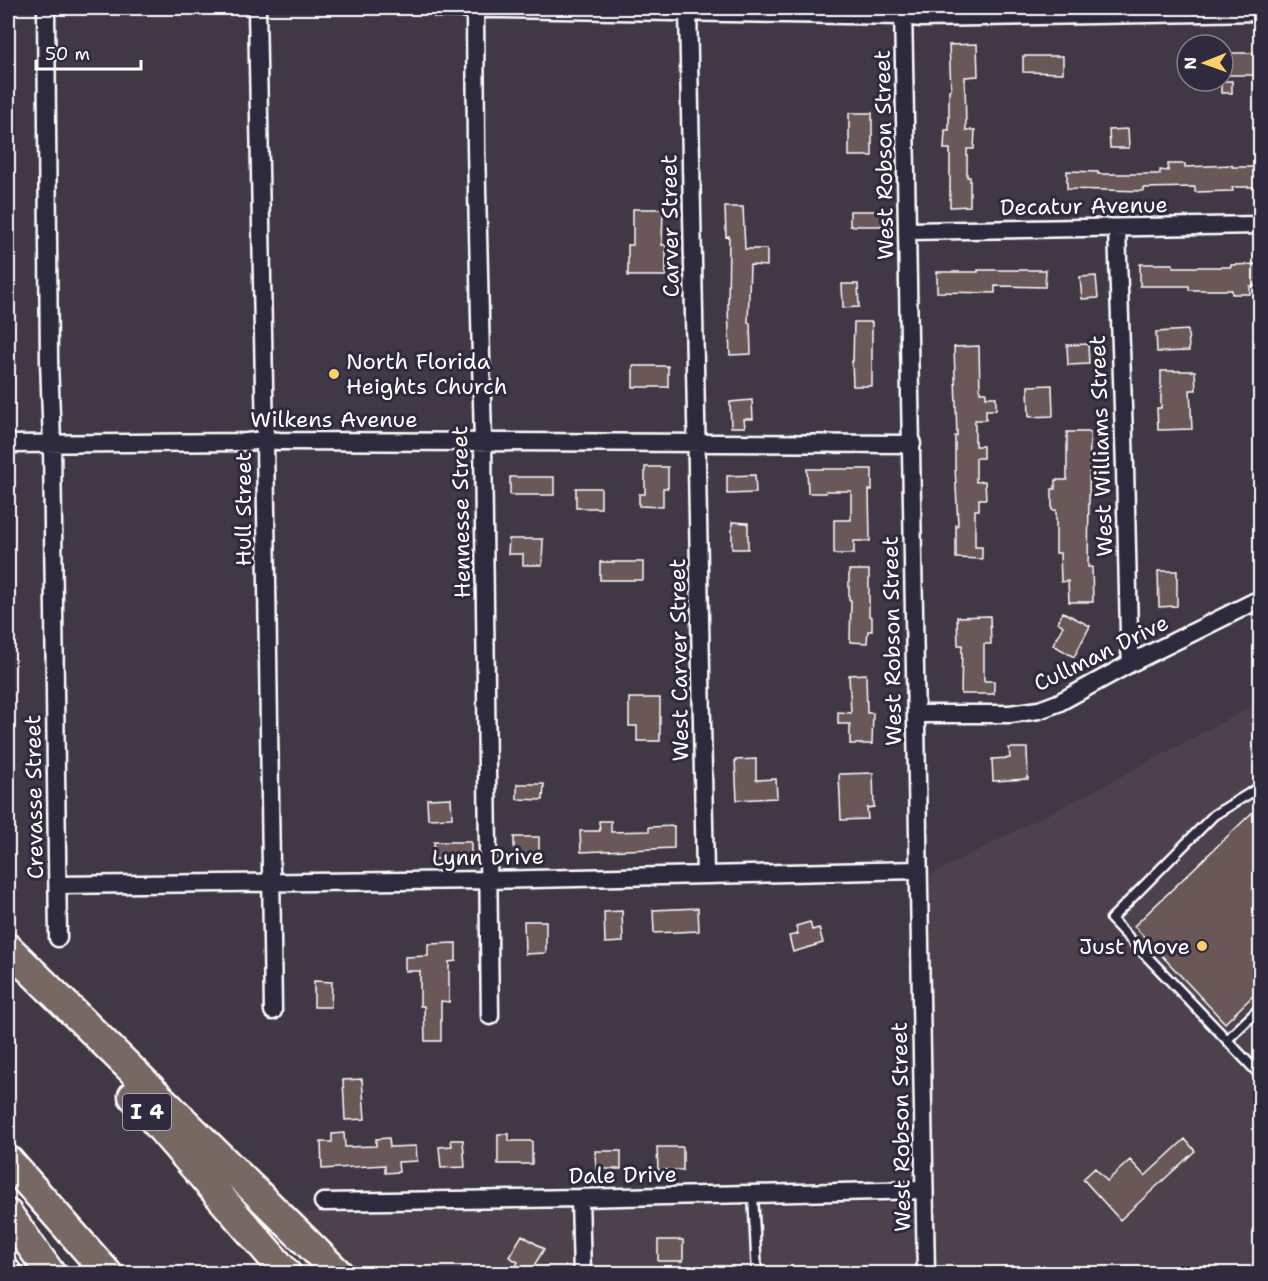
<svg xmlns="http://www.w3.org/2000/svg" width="1268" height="1281" font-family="'Shantell Sans',sans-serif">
	<rect width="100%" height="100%" fill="#413845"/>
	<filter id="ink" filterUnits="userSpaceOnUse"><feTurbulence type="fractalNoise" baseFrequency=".0167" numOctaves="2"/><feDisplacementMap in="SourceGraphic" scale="12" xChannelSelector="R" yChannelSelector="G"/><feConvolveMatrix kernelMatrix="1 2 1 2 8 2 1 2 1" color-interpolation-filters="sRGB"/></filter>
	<g filter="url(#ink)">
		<!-- built -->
		<path fill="#4d424b" d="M1260 702V1259L1246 1273H350L288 1213 931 1203 930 875 1099 788Z"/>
		<!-- building -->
		<path fill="#6a5858" stroke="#fff" stroke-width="1.5" d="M977 44 978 76 965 77 966 130H975L974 149H967V177H970V206L950 207V149H944L945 130H949V90H951L949 45Z
			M1223 53H1260V75H1223Z
			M1023 56H1063V73L1023 72Z
			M1221 81H1232V93H1221Z
			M849 113H872V156H849Z
			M1128 129 1129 148H1110L1109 130Z
			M1168 164H1185V167L1232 165V167H1260V187H1232L1233 191 1195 192V187L1143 188V191L1067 189V171L1098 172V174H1160V170L1168 171Z
			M725 207H743L745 249H767V266L750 265 748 323H750L751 354 730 355 728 309 729 236 726 237Z
			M633 209H663L662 245H666V276H628V245H633Z
			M850 211H882V226H850Z
			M1140 264H1173V267H1231V265L1260 264V286H1250V294H1232V290H1189V286H1140Z
			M978 270H1046L1045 287 995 286V293L937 292V272H978Z
			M1096 276 1098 298 1082 299 1080 277Z
			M842 284H858L859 307 843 308Z
			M854 322H872V386H853L852 361H853Z
			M1188 330 1189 351 1157 352 1156 332Z
			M1088 344 1089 364 1068 365 1067 345Z
			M979 346 980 392H986V397H996V410H986V420H975V446H983V458H976V482L985 481 986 499H979V510H975V547H982V559L956 558V525H958L955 467V436H957L954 347Z
			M633 366H668V387H633Z
			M1161 371H1195L1196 390H1190L1192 429 1158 430 1157 408H1161Z
			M1052 385 1053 416 1029 417 1028 386Z
			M752 400 753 419H744L745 427H731L730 402Z
			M1067 432H1090L1088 567H1092L1093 602H1069L1068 581 1061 582 1060 553H1056V510H1052V489H1055V480H1067Z
			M645 467H668V488H663V507L639 506V494H645Z
			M807 469H872V490H869L870 541H854V554H834V520H851V491H826V493H808Z
			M755 475 756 493 727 494V476Z
			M510 477H554V495H510Z
			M576 488H601V508H576Z
			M732 522 748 523V549H732Z
			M509 539H543L542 565H523V554H508Z
			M600 562H643V580H600Z
			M849 570H869V616L872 617V631H868L867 643 850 642 851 600H849Z
			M1158 571H1177V606L1159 607Z
			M1063 612 1090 626 1074 657 1053 645 1063 626 1058 622Z
			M990 616 991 644H984V681H994V694H961L962 645H958L957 617Z
			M866 674 867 713H873L872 744H850V724H838V712L851 713 849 675Z
			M629 698H660V741H637V726H629Z
			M1009 748H1027L1028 779 993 781 992 759 1010 758Z
			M756 759V780L776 779 777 798 737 800 735 760Z
			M873 773 874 807 867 808 868 819 841 820 839 774Z
			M517 784H544L543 800 517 799Z
			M451 798 452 818 428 819 427 799Z
			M1260 805V989L1225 1023 1134 926Z
			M599 821H611V832L649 831V827L674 826V848L581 852 580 831H600Z
			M514 837H539V859H514Z
			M434 842H471V859H434Z
			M698 908 699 931 654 933 653 910Z
			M622 911 623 942 605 943 604 912Z
			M524 921H546V953L525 954Z
			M810 922 812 930 819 928 823 943 793 952 789 936 798 934 796 926Z
			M456 943V961L449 962V1002L441 1001V1041H425L424 1006H420V971H405V957L428 956V944Z
			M314 981 332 982 331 1007H314Z
			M362 1079 365 1119 345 1120 343 1080Z
			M344 1133 345 1147 376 1146V1139L389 1138 390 1147 416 1146 417 1161 398 1162 399 1172 385 1173V1165L322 1169 321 1142H332V1134Z
			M498 1134H509V1141H532V1164H498Z
			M1185 1139 1195 1151 1120 1220 1083 1179 1095 1168 1107 1181 1130 1160 1145 1176Z
			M451 1140H463L465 1167 441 1168 439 1147 452 1146Z
			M657 1147H683V1170H658Z
			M595 1151H621V1169H596Z
			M522 1235 544 1249 529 1274H520L514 1270 518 1262 509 1257Z
			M658 1240H683V1261H658Z"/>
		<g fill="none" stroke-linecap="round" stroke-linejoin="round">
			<!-- lane casing -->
			<g stroke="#fff" stroke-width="13">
				<path id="lane" d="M1260 1008 1227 1040 1260 1075
					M1227 1040 1111 919 1214 815 1260 787
					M753 1194 757 1274"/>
			</g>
			<!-- street casing -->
			<g stroke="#fff" stroke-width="21">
				<path id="street" d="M46 8 49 360 52 443 58 938
					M257 8 265 440 273 1011
					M438 8 903 16 921 18 1260 12
					M475 8 476 148 483 442 490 1016
					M688 8 705 875
					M903 8 926 1274
					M1117 229 1125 467 1129 633 1131 663
					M908 231 1260 225
					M8 444 246 442 265 440 280 441 912 444
					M916 714H1010L1039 710 1058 703 1131 663 1260 599
					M58 885 489 880 918 870
					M580 1198 582 1274
					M323 1202 580 1198 924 1190
					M8 1264 15 1274"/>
			</g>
			<!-- highway casing -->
			<g stroke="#fff" stroke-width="33">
				<path id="highway" d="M8 948 339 1274
					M133 1096 287 1274
					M8 1160 108 1274
					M8 1214 51 1274"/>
			</g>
			<!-- lane -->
			<use href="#lane" stroke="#2f2a3d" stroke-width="8"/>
			<!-- street -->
			<use href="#street" stroke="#2f2a3d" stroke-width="16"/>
			<!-- highway -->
			<use href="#highway" stroke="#776864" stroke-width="28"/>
		</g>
	</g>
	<!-- markers -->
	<g fill="#ffd166" stroke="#2f2a3d" stroke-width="2">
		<circle cx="334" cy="374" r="6"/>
		<circle cx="1202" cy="946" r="6"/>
	</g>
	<g text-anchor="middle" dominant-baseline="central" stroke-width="6" stroke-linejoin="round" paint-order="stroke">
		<!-- shield labels -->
		<rect fill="#2f2a3d" stroke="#c1bfc5" stroke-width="1.5" x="123" y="1094" width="48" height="36" rx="4.5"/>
		<g font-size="21" font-weight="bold" fill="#fff">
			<text x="147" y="1112">I 4</text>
		</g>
		<!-- street labels -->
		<g font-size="22" fill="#fff" stroke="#2f2a3d">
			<text transform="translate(884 155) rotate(-91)">West Robson Street</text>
			<text transform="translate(1084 206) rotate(-1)">Decatur Avenue</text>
			<text transform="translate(670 226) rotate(-91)">Carver Street</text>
			<text x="334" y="419">Wilkens Avenue</text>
			<text transform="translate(1101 446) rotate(-92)">West Williams Street</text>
			<text transform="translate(243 509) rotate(-90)">Hull Street</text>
			<text transform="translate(461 512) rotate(-91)">Hennesse Street</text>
			<text transform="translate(892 641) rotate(-91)">West Robson Street</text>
			<text transform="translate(1101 653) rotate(-26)">Cullman Drive</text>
			<text transform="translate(679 660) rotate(-91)">West Carver Street</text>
			<text transform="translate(34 797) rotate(-91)">Crevasse Street</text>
			<text transform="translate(488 857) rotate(-1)">Lynn Drive</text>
			<text transform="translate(901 1127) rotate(-91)">West Robson Street</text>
			<text transform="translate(623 1175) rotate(-1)">Dale Drive</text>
		</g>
		<!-- poi labels -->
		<g font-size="22" fill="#fff" stroke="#2f2a3d" text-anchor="start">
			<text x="346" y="361">North Florida<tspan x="346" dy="25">Heights Church</tspan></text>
			<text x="1190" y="946" text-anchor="end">Just Move</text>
		</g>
	</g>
	<!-- margin -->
	<rect width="1268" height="1281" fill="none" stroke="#2f2a3d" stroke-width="30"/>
	<rect x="15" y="15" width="1238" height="1251" fill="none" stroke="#fff" stroke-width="2" filter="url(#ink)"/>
	<!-- north arrow -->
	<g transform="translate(1205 63) rotate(269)"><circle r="28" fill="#2f2a3d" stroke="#827f8b" stroke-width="1.5"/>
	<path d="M0-4.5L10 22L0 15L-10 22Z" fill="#ffd166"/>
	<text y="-9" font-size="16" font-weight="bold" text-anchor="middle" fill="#ffffff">N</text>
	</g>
	<!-- scale -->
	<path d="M36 60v9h105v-9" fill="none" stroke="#ffffff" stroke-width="3"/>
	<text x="45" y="60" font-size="18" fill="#ffffff" stroke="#2f2a3d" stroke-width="4.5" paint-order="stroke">50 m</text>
</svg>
